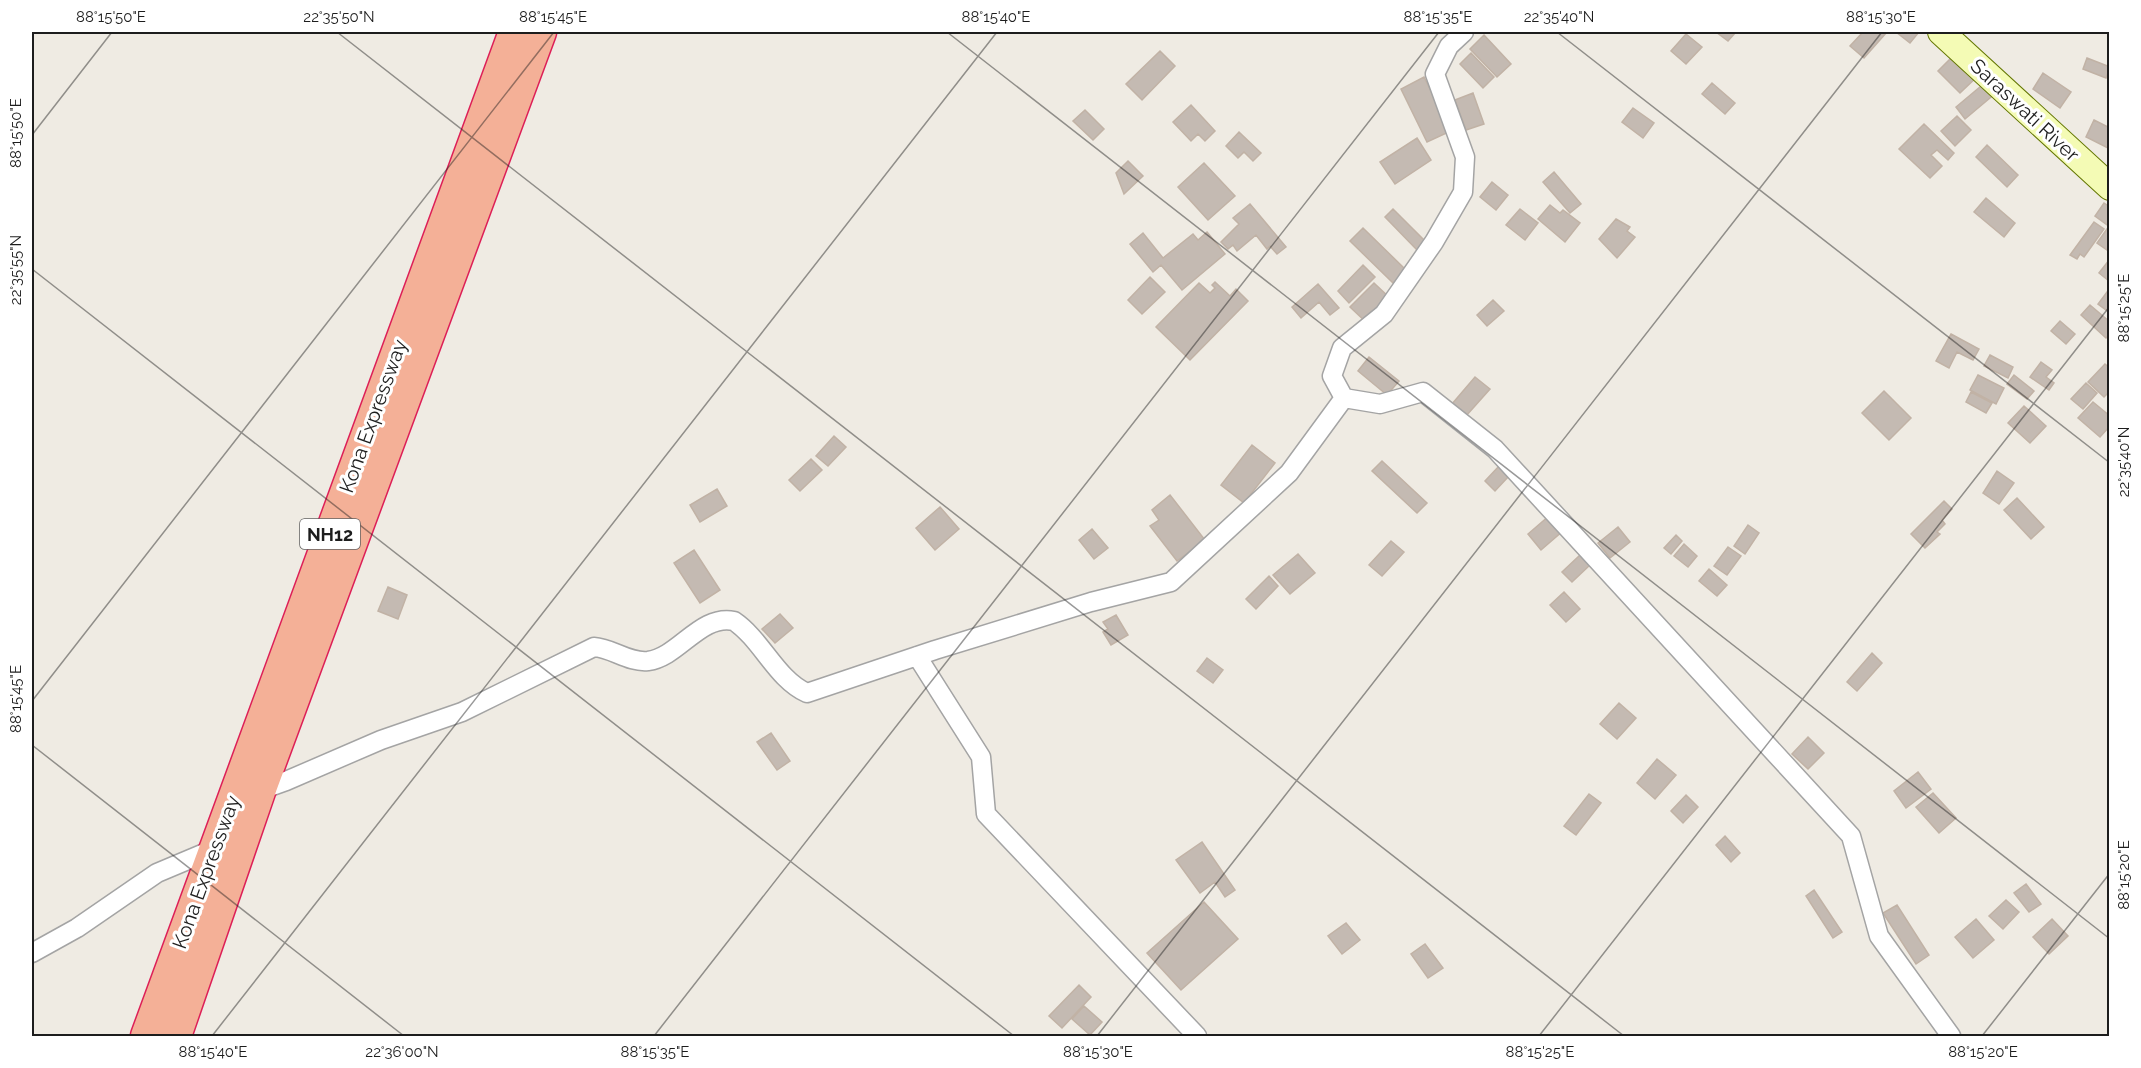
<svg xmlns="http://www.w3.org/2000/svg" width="2141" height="1068" font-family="Raleway,sans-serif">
	<rect width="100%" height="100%" fill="#efebe3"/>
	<!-- building -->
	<path fill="#c4bab2" stroke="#c1b2a5" stroke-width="1.5" d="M1716 32H1736L1728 41Z
		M1863 32H1887L1864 58 1850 46Z
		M1896 32H1919L1910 43Z
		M1686 34 1702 47 1686 64 1671 51Z
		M1484 35 1511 64 1497 77 1470 49Z
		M1160 51 1175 66 1142 100 1126 84Z
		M1958 51 1980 74 1960 93 1938 71Z
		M1471 53 1494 77 1483 88 1460 64Z
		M2087 58 2110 67 2106 78 2083 69Z
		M2043 73 2071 92 2060 108 2033 89Z
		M1424 77 1451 131 1427 142 1401 89Z
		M1987 81 1996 93 1965 119 1956 107Z
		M1712 83 1735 103 1725 114 1702 94Z
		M1473 93 1484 124 1466 130 1455 100Z
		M1191 105 1215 131 1205 141 1198 134 1191 141 1173 122Z
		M1633 108 1654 123 1643 138 1622 122Z
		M1085 110 1104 129 1093 140 1073 121Z
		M1957 116 1971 130 1955 146 1941 131Z
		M2094 120 2110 128V149L2086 137Z
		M1924 124 1954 153 1948 160 1937 150 1931 155 1942 166 1930 178 1899 149Z
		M1239 132 1261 153 1253 161 1244 152 1238 158 1226 146Z
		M1417 138 1431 160 1395 184 1380 162Z
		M1987 145 2018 175 2007 187 1976 157Z
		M1128 161 1143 176 1124 194 1116 173Z
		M1204 163 1235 196 1208 220 1178 187Z
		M1554 172 1581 204 1570 213 1543 182Z
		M1492 182 1508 195 1496 210 1480 197Z
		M1986 198 2015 223 2004 237 1974 212Z
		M2104 203 2110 207V227L2095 216Z
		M1250 204 1286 247 1277 254 1270 246 1267 249 1256 235 1237 251 1233 245 1228 249 1221 242 1239 224 1233 218Z
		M1550 205 1560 213 1563 210 1580 223 1565 242 1538 219Z
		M1393 209 1426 242 1417 250 1385 217Z
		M1520 209 1538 223 1525 240 1506 225Z
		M1616 219 1630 227 1627 231 1635 237 1617 258 1599 239Z
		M2094 222 2104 229 2084 257 2080 254 2077 259 2070 255Z
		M1363 228 1406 270 1393 283 1350 241Z
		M2107 229 2110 230V252L2097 243Z
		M1207 232 1225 254 1182 290 1161 265 1153 272 1130 244 1143 233 1163 258 1193 234 1198 240Z
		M2110 259V281H2109L2099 273Z
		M1363 265 1375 277 1349 303 1338 291Z
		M1150 277 1165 292 1142 314 1128 300Z
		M1215 282 1230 296 1236 289 1248 301 1190 360 1156 327 1199 283 1210 293 1215 288 1212 285Z
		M1374 283 1392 300 1368 324 1350 307Z
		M1318 284 1339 308 1330 315 1319 302 1301 318 1292 307Z
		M2107 292 2110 294V313L2098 304Z
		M1493 300 1504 311 1487 326 1477 315Z
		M2090 305 2110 322V334L2106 338 2081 315Z
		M2060 321 2075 334 2066 344 2051 331Z
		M1951 334 1979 349 1973 360 1957 352 1949 368 1936 361Z
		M1990 355 2013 367 2008 378 1984 366Z
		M1369 357 1399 381 1387 395 1358 371Z
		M2041 362 2052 370 2046 377 2054 383 2049 390 2030 377Z
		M2105 364 2110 368V391L2104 397 2088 382Z
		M1978 375 2004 388 1996 404 1970 390Z
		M2014 375 2034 391 2027 399 2007 384Z
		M1475 377 1490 389 1466 416 1452 404Z
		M2086 383 2097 393 2083 409 2071 399Z
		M1884 391 1911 418 1889 440 1862 413Z
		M1971 392 1992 403 1986 413 1966 402Z
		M2093 402 2110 416V426L2100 437 2078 418Z
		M2024 406 2046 426 2030 443 2008 423Z
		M834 436 846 447 828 466 816 456Z
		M1252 445 1275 463 1244 503 1221 485Z
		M811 459 822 470 800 491 789 480Z
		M1382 461 1427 503 1417 513 1372 471Z
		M1499 466 1509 476 1495 491 1485 481Z
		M1997 471 2014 483 1999 504 1983 493Z
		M717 489 727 506 700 522 690 505Z
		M1170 495 1205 540 1177 561 1150 526 1159 520 1152 510Z
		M2017 498 2044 527 2031 539 2004 510Z
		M1944 501 1952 509 1942 520 1945 524 1937 532 1940 534 1925 548 1911 534Z
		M940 507 959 529 935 550 916 528Z
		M1550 515 1563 531 1541 550 1528 534Z
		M1748 525 1759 533 1745 554 1734 546Z
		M1618 527 1630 542 1610 558 1598 543Z
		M1092 529 1108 548 1094 559 1079 540Z
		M1676 535 1682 541 1671 554 1664 548Z
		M1391 541 1404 552 1382 576 1369 565Z
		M1684 544 1697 556 1688 567 1674 556Z
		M1728 547 1741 556 1727 575 1714 566Z
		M694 550 720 590 700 603 674 563Z
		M1298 554 1315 573 1290 594 1273 575Z
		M1581 554 1590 565 1572 582 1562 572Z
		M1709 569 1727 585 1717 596 1699 581Z
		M1269 576 1278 586 1256 609 1246 599Z
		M388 587 407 595 398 619 378 611Z
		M1564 592 1580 609 1566 622 1550 605Z
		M780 614 793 628 775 643 762 629Z
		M1116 615 1128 635 1111 645 1103 632 1108 629 1103 622Z
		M1872 653 1882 663 1857 691 1847 682Z
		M1207 658 1223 670 1213 683 1197 671Z
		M1619 703 1636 718 1617 739 1600 724Z
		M771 733 790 761 777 770 757 742Z
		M1808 737 1824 753 1808 769 1792 754Z
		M1657 759 1676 775 1655 799 1637 783Z
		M1918 772 1931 789 1906 808 1894 791Z
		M1933 793 1956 818 1939 833 1916 807Z
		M1589 794 1601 803 1576 835 1564 826Z
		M1686 795 1698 807 1683 823 1671 811Z
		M1725 836 1740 853 1731 862 1716 845Z
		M1202 842 1235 890 1225 897 1215 882 1200 893 1176 860Z
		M2026 884 2041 904 2029 912 2014 893Z
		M1814 890 1842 932 1833 938 1806 896Z
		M2006 900 2019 912 2003 929 1989 916Z
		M1204 902 1238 939 1181 990 1147 953Z
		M1897 905 1929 955 1916 964 1883 913Z
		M1976 919 1994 940 1973 958 1955 937Z
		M2052 919 2068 936 2049 954 2033 937Z
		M1346 923 1360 940 1342 954 1328 936Z
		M1425 944 1443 968 1428 978 1411 954Z
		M1079 985 1091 997 1062 1028 1049 1016Z
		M1084 1006 1102 1022 1090 1035 1072 1019Z"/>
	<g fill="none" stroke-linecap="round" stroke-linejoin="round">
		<!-- minor casing -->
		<g stroke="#a4a4a4" stroke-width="21">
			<path id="minor" d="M1344 398 1380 404 1423 392 1495 449 1851 836 1879 936 1951 1036
				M917 656 981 757 986 814 1197 1036
				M256 785 272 786 286 781 381 740 462 712 594 647C612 648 629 663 648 661 679 657 700 614 734 621 762 640 776 679 807 693L935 650 1091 602 1171 582 1289 473 1344 398 1332 376 1342 348 1384 314 1434 242 1463 192 1465 157 1435 74 1449 46 1464 32
				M32 953 77 928 157 873 214 849"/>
		</g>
		<!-- secondary casing -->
		<g stroke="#647702" stroke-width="28">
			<path id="secondary" d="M1941 32 2110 187"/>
		</g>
		<!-- trunk casing -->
		<g stroke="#dd1f57" stroke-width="33">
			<path id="trunk" d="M146 1036 514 32
				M176 1036 262 786 541 32"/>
		</g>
		<!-- minor -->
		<use href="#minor" stroke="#fff" stroke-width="18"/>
		<!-- secondary -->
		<use href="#secondary" stroke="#f4fbb5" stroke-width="26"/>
		<!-- trunk -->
		<use href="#trunk" stroke="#f4b097" stroke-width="30"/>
	</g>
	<!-- ticks -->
	<path fill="none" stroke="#1d1d1d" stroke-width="1.5" stroke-opacity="0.45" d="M337 32 1624 1036M947 32 2110 939M1557 32 2110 463M32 135 112 32M32 269 1014 1036M32 701 554 32M32 745 404 1036M212 1036 997 32M654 1036 1439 32M1097 1036 1882 32M1539 1036 2110 306M1982 1036 2110 873"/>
	<g text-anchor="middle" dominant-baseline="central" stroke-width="6" stroke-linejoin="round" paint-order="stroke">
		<!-- shield labels -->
		<rect fill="#fff" stroke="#616161" stroke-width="1.5" x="300" y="519" width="60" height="30" rx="4.5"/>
		<g font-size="18" font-weight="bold" fill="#1d1d1d">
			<text x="330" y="534">NH12</text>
		</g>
		<!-- street labels -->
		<g font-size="20" fill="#1d1d1d" stroke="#fff">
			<text transform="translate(2025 110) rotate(43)">Saraswati River</text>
			<text transform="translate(373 416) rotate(-70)">Kona Expressway</text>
			<text transform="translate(206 872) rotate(-70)">Kona Expressway</text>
		</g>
	</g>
	<!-- border -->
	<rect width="2141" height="1068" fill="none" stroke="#ffffff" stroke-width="66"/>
	<rect x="33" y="33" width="2075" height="1002" fill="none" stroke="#1d1d1d" stroke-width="2"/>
	<g font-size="15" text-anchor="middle" fill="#1d1d1d">
		<text x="111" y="22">88°15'50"E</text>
		<text x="339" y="22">22°35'50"N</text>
		<text x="553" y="22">88°15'45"E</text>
		<text x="996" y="22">88°15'40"E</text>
		<text x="1438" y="22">88°15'35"E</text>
		<text x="1559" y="22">22°35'40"N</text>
		<text x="1881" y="22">88°15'30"E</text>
		<text transform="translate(16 133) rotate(-90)" y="5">88°15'50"E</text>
		<text transform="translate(16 270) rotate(-90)" y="5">22°35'55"N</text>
		<text transform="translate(2124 308) rotate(-90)" y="5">88°15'25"E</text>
		<text transform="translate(2124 462) rotate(-90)" y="5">22°35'40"N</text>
		<text transform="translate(16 699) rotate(-90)" y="5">88°15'45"E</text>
		<text transform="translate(2124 875) rotate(-90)" y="5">88°15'20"E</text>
		<text x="213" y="1057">88°15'40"E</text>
		<text x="402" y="1057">22°36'00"N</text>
		<text x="655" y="1057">88°15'35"E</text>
		<text x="1098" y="1057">88°15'30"E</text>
		<text x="1540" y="1057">88°15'25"E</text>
		<text x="1983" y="1057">88°15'20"E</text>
	</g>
</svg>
